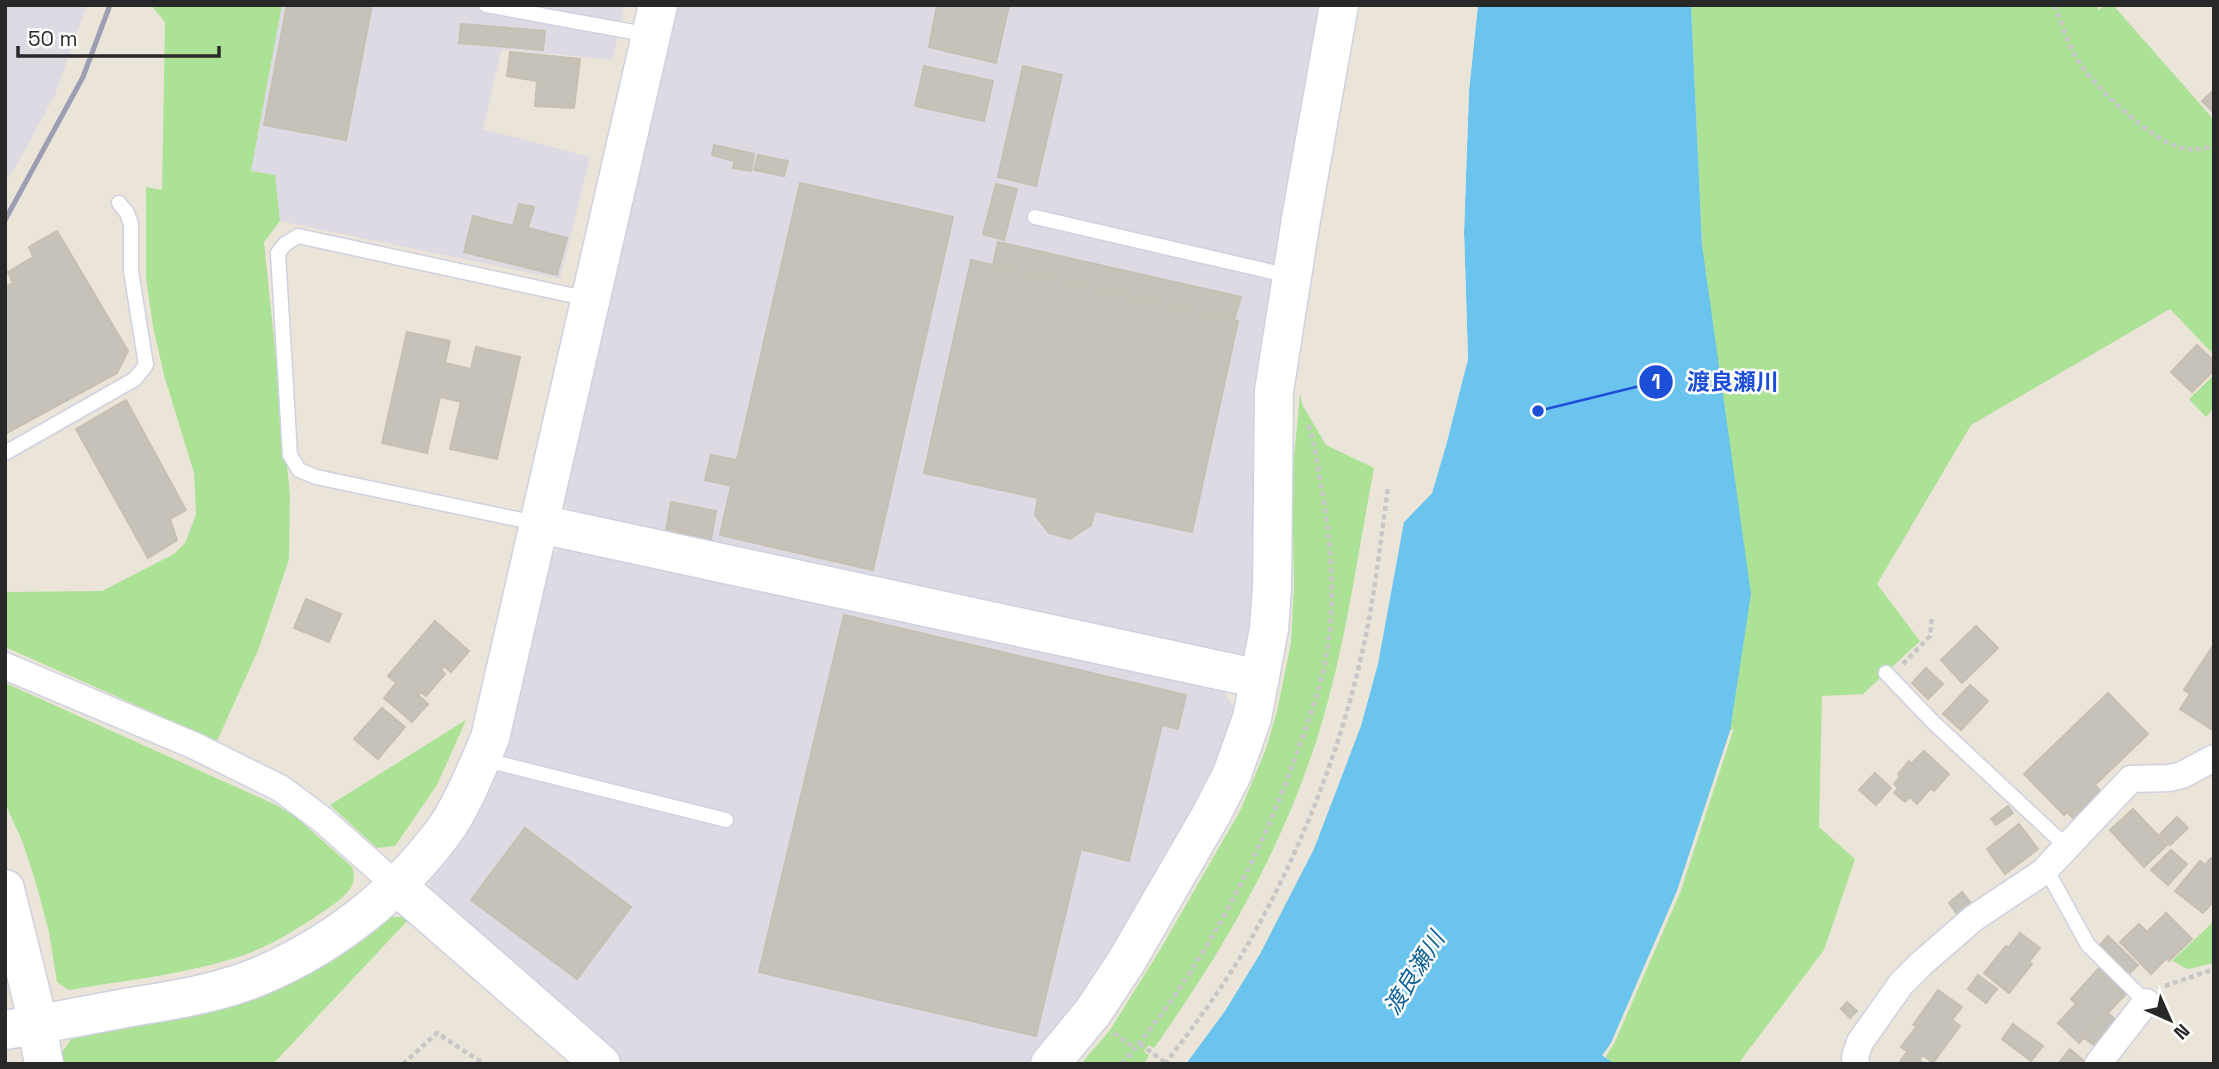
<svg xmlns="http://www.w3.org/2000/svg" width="2219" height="1069" font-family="'Space Grotesk','Noto Sans JP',sans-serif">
	<rect width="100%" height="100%" fill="#ebe4d9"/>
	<!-- industrial -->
	<path fill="#dddae3" d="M5 5H87L55 95 15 168 5 182Z
		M282 5H625L612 60 502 49 483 129 590 157 560 279 280 221 275 175 251 171Z
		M673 5H1322L1259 384 1253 462V594L1249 649 1231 660 573 516 562 498Z
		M565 544 1224 692 1236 711 1210 779 1104 964 1061 1025 1029 1064H624L431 895 429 879 547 560Z"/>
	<!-- green -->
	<path fill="#abe295" d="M151 5H282L251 171 275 175 280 221 264 242 290 495 289 559 259 648 217 741 5 647V592L102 591 174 554 185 543 196 515 194 473 164 375 153 326 146 278V187L162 190 165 22Z
		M1691 5H2095L2099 10 2105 5H2113L2214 120V355L2170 309 1971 425 1877 584 1920 641 1863 694 1822 696 1819 827 1855 859 1824 950 1738 1064H1596L1702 245Z
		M2214 375V408L2206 417 2189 399Z
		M1300 394 1303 406 1326 445 1374 468C1358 551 1347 637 1323 719 1288 839 1226 947 1154 1048L1149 1045 1144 1051 1149 1056 1143 1064H1081L1110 1030 1160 950 1240 811 1266 749 1277 711 1291 643 1294 585 1292 479Z
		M5 683 274 804 296 817 352 867C360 887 341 899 327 909 298 929 266 949 232 959 179 975 122 981 68 990L57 982 49 932 35 880 23 843 5 803Z
		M466 720 437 785 395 846 377 848 330 805Z
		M385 917H406L409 919 273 1064H59L58 1058 74 1035Z
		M2214 921V963L2188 969 2172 961Z"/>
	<!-- water -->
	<path fill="#6bc4ee" d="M1478 5H1691L1702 245 1751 594 1730 731 1677 891 1611 1043 1596 1064H1186L1225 1011 1260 954 1314 849 1361 726 1378 664 1404 522 1432 493 1446 446 1468 359 1464 232 1469 90Z"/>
	<!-- pier -->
	<path fill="#ebe4d9" d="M1474 5H1478L1469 90 1464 232 1468 359 1432 493 1404 522 1403 518 1429 491 1465 358 1460 232 1465 90Z
		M1734 728 1680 893 1614 1044 1601 1064H1596L1611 1043 1677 891 1730 731Z"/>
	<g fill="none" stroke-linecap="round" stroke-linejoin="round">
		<!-- stream -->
		<path stroke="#6bc4ee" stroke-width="8" d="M1593 1054 1608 1064"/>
	</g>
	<!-- building -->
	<path fill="#c6c1b9" stroke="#c6c0b3" stroke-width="2" d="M287 5H372L346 140 264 125Z
		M937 5H1009L996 63 929 47Z
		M461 24 545 31 543 50 459 43Z
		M510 52 580 59 574 108 535 106 537 81 507 76Z
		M924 66 993 81 984 121 915 106Z
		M1023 66 1062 75 1036 186 998 177Z
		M2214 90V113L2202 101Z
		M714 145 737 150 734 161 712 155Z
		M737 150 754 154 751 171 733 168Z
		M758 155 788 161 784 176 754 170Z
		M800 183 953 217 873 570 720 535 731 486 705 480 711 455 737 460Z
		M996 184 1017 189 1004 240 983 234Z
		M519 204 534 207 528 228 567 238 557 275 464 252 473 216 513 226Z
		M57 231 128 351 117 373 5 434V287L13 283 8 272 33 257 29 247Z
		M998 242 1241 297 1234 320 993 265Z
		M971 260 1238 321 1192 532 1095 511 1091 525 1070 539 1049 533 1035 515 1038 498 924 473Z
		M407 332 450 341 445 363 471 369 476 347 520 357 497 459 450 449 461 402 440 397 427 453 382 443Z
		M2197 345 2214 361V370L2192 392 2171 372Z
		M126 400 186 510 170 519 177 540 148 558 76 429Z
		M671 502 716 511 711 540 666 531Z
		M306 599 341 614 329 642 294 628Z
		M844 615 1186 695 1178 729 1162 725 1129 861 1081 849 1036 1036 759 972Z
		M435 621 469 651 451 672 444 666 441 670 445 674 426 696 421 692 418 695 428 704 412 722 384 698 396 683 388 676Z
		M1976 626 1998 648 1962 683 1941 660Z
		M2214 644V731L2180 709 2190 694 2184 690Z
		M1926 668 1943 684 1928 699 1912 683Z
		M1970 685 1988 701 1961 730 1943 714Z
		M2108 693 2148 734 2095 785 2102 793 2074 819 2067 812 2064 815 2024 774Z
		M382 708 405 727 378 759 354 739Z
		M1924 751 1949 774 1934 791 1931 788 1917 804 1910 797 1905 802 1894 793 1898 788 1894 784 1900 777 1898 774 1909 761 1911 764Z
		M1875 773 1891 788 1876 805 1859 790Z
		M2008 806 2013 813 1996 825 1991 819Z
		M2133 809 2167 845 2144 867 2110 830Z
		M2177 817 2188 828 2170 845 2160 834Z
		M2019 824 2038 849 2005 874 1987 849Z
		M525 828 631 907 577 979 471 900Z
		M2171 850 2187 864 2168 885 2151 870Z
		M2211 858 2214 861V901L2203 913 2175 891 2200 861 2205 865Z
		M1962 892 1971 903 1957 914 1949 903Z
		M2166 913 2192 939 2169 961 2167 958 2151 974 2120 942 2139 924 2147 932Z
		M2020 933 2040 948 2029 962 2032 964 2009 993 1984 973 2006 946 2008 948Z
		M2108 936 2138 965 2129 974 2100 945Z
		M2100 967 2127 993 2079 1043 2058 1023 2076 1004 2071 999Z
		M1978 975 1997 989 1986 1003 1968 989Z
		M1938 990 1962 1007 1952 1020 1960 1026 1933 1063 1923 1055 1919 1060 1901 1047 1917 1026 1913 1025Z
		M1847 1002 1857 1011 1850 1018 1841 1009Z
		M2108 1013 2119 1023 2098 1048 2084 1038Z
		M2013 1024 2043 1046 2031 1061 2002 1039Z
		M2070 1049 2085 1062 2084 1064H2058Z
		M1908 1051 1919 1060 1924 1064H1903L1900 1061Z"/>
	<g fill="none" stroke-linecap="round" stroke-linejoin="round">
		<!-- lane casing -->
		<g stroke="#cfd1e1" stroke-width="17">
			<path id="lane" d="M486 5 650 35
				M1035 217 1290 276
				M5 453 135 379 146 365 131 271V224L127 213 119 203
				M536 523 316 477 299 470 290 455 278 253 285 244 298 236 589 299
				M1886 673 1933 722 2068 848
				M482 759 726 820
				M2043 872 2051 878 2088 945 2146 1002"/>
		</g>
		<!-- street casing -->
		<g stroke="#cfd1e1" stroke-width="29">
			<path id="street" d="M5 666 195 746 280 788 323 820 396 885
				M1856 1064 1855 1057 1860 1042 1901 984 1922 963 1974 918 2043 872 2131 779 2170 778 2182 775 2214 758
				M2098 1064 2146 1002"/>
		</g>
		<!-- secondary casing -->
		<g stroke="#cfd1e1" stroke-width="41">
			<path id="secondary" d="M540 524 1260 679
				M396 885 601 1064
				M5 889 33 1002 44 1064
				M5 1030C47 1023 89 1015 131 1007 175 1000 219 993 260 976 335 944 402 891 449 824 466 797 478 766 490 738L658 5
				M1050 1064 1093 1012 1126 962 1211 815 1232 774 1252 718 1269 629 1272 588 1274 391 1301 219 1339 5"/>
		</g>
		<!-- path -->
		<path stroke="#c7c7c7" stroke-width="4.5" stroke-dasharray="5 3.5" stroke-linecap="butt" d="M2054 5C2062 23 2068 44 2078 61 2095 87 2151 141 2182 148 2194 151 2202 149 2214 146
			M1903 664 1930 636 1932 617
			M2165 986 2214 969
			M1114 1033 1135 1049
			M1140 1044 1166 1063
			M403 1064 437 1033 484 1064
			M1122 1064C1200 973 1258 863 1298 750 1311 714 1325 676 1329 638 1335 587 1330 535 1321 485 1317 464 1315 443 1308 423
			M1165 1064C1194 1026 1223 987 1247 946 1304 846 1348 732 1369 619 1377 575 1382 531 1388 487"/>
		<!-- lane -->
		<use href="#lane" stroke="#fff" stroke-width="14"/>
		<!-- street -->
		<use href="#street" stroke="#fff" stroke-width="26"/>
		<!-- secondary -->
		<use href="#secondary" stroke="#fff" stroke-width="38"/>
		<!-- rail -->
		<path stroke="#9c9eb3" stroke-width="5" d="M5 220 83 77 110 5"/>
	</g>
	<g text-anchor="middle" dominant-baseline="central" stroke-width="5" stroke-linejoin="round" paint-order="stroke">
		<!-- water labels -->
		<g font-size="23" font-style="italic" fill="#0d6097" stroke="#fff">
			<text transform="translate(1414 973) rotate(-58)">渡良瀬川</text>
		</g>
	</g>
	<!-- callouts -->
	<path fill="none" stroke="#1d4ed8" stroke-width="2.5" d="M1538 411L1656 382"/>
	<g fill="#1d4ed8" stroke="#fff" stroke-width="2.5">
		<circle cx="1538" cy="411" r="7"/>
		<circle cx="1656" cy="382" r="18"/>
	</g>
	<g font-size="21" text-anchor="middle" font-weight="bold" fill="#fff">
		<text x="1656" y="389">1</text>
	</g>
	<g font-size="23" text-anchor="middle" font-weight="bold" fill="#1d4ed8" stroke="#fff" stroke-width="5" stroke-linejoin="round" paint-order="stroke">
		<text x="1733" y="390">渡良瀬川</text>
	</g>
	<!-- border -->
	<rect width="2219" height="1069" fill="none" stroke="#282828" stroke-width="14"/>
	<!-- north arrow -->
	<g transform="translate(2170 1020) rotate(135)" stroke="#ffffff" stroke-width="5" paint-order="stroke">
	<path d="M0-5L12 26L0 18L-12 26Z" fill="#282828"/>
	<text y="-10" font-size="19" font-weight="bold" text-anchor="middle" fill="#282828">N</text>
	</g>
	<!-- scale -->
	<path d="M18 46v10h201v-10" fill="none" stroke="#282828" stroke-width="3.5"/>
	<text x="28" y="46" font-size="21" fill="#282828" stroke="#ffffff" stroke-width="5" paint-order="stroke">50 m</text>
</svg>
